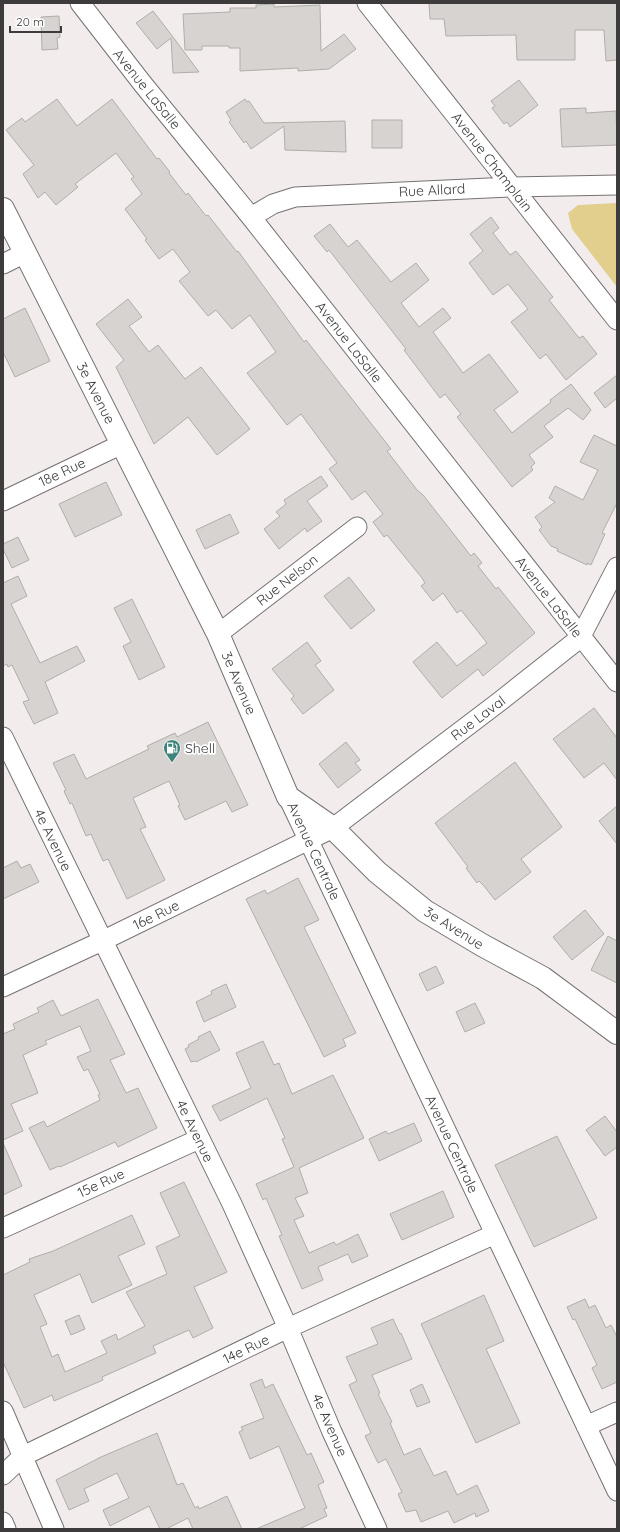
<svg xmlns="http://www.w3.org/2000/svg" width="620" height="1532" font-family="Quicksand,sans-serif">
	<rect width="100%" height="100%" fill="#f2edec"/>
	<!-- green -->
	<path fill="#e2cf8e" d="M617 203V287L572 229 568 213 578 205Z"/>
	<!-- building -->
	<path fill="#d6d3d0" stroke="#b0adaa" d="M429 3H617V60L606 61 604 30H575V60H517L516 35 446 36 444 19H430Z
		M274 4V7L320 5 321 51 344 34 356 49 329 69 298 71V68L240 71V48H229V46H202V50H185L183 14 230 12V8H256V5Z
		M153 11 173 37 199 72 173 73 171 38 157 49 136 23Z
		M59 16 60 37 57 38 58 49 42 50 41 17Z
		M519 80 538 105 510 127 507 122 504 124 492 108 495 106 491 101Z
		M57 99 77 126 112 99 157 159 159 158 170 172 169 173 186 195 188 193 206 216 208 215 237 252 238 251 304 342 306 340 391 449 387 451 417 490 423 495 471 556 474 553 482 563 478 566 496 589 498 587 535 633 483 676 478 669 442 698 413 662 437 642 457 666 487 643 461 610 457 613 443 593 433 601 421 586 425 583 422 578 387 535 384 537 373 522 383 514 365 491 352 500 329 469 337 463 301 414 287 425 247 373 276 352 250 315 232 329 216 310 208 316 179 281 190 272 173 249 159 259 145 240 147 239 125 209 142 194 131 179 134 177 116 153 75 184 78 187 56 205 45 192 38 198 23 174 34 165 6 130 22 118 25 122Z
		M245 99 247 102 249 101 264 123 345 121 346 152 285 150 284 126 251 149 246 141 244 143 229 122 231 120 226 112Z
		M586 108V113L616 111 617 145 562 147 560 109Z
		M372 120H402V148H372Z
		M491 217 499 228 493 233 510 255 516 251 553 297 549 300 579 338 583 336 597 354 566 380 546 354 540 359 511 322 528 309 508 284 493 295 469 263 483 251 470 234Z
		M330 224 348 247 357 240 391 282 416 263 429 280 401 303 419 327 443 308 451 318 433 332 463 373 489 354 518 392 494 410 512 433 551 402 550 400 571 384 591 410 583 420 568 408 544 426 553 437 529 455 535 463 531 467 533 470 512 487 457 417 461 414 445 394 440 398 404 350 406 349 329 250 327 252 314 236Z
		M128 299 142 317 129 326 149 352 158 345 185 379 201 367 250 429 217 455 188 417 154 444 116 367 124 360 96 324Z
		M25 308 50 361 15 377 3 352V319Z
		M617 375V398L605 408 594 393Z
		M594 435 617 446V503L602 533 605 534 591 565 587 563V565L557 551 558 549 551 546 539 530 542 527 535 517 555 502 549 498 555 486 583 500 598 470 580 462Z
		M321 476 328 486 307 501 322 521 307 532 305 528 279 549 264 529 280 516 276 512 286 504 284 500Z
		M106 482 122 515 75 537 59 504Z
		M230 514 239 533 205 549 196 530Z
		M18 537 29 560 12 568 3 549V544Z
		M18 576 27 596 11 604 40 663 77 646 85 661 45 682 58 713 34 724 23 702 29 700 12 665 8 667 7 664 3 666V583Z
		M349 577 375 610 351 629 324 596Z
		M132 599 165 667 139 680 123 646 131 642 114 608Z
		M307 642 321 661 315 665 334 690 303 714 291 699 294 696 272 669Z
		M594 708 617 738V780L604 763 584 778 553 739Z
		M208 722 248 805 232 812 226 801 185 820 178 806 180 805 169 781 133 798 146 827 140 829 165 880 127 899 108 859 103 861 91 834 86 836 72 803 70 804 64 791 66 790 53 763 74 754 86 779 149 749 147 746 175 733 177 737Z
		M346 742 360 760 355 763 361 770 338 788 319 764Z
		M515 762 562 827 521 859 531 872 495 900 484 886 479 881 477 883 466 868 468 867 435 823Z
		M617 806V844L599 821Z
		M17 861 21 868 30 864 39 882 3 899V868Z
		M298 878 319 920 304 927 356 1033 343 1039 346 1046 324 1057 246 899 265 890 267 894Z
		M585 910 604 934 572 960 553 937Z
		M608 936 617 941V983L591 970Z
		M436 966 444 983 427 991 419 974Z
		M226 984 236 1007 204 1022 196 1002 212 994 211 991Z
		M98 999 125 1054 110 1060 126 1093 138 1088 157 1128 118 1147 115 1142 60 1167 59 1166 50 1170 29 1128 44 1121 47 1127 100 1100 98 1095 100 1094 88 1069 84 1071 77 1057 91 1051 80 1026 45 1041 47 1044 23 1055 38 1093 11 1104 23 1131 3 1140V1034L15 1029 13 1024 39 1012 37 1008 53 1000 61 1016Z
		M475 1003 485 1023 465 1032 456 1012Z
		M210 1031 220 1050 196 1062 195 1061 191 1062 185 1049 189 1047 188 1045 199 1039 198 1037Z
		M263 1041 274 1065 279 1063 292 1094 333 1075 364 1138 299 1168 308 1193 295 1198 304 1216 294 1220 309 1253 334 1242 336 1245 358 1234 368 1256 352 1263 348 1254 318 1267 323 1280 302 1289 279 1236 282 1235 266 1198 263 1200 256 1184 294 1167 282 1139 285 1138 267 1098 220 1121 212 1106 251 1088 236 1053Z
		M605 1116 617 1132V1147L605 1156 586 1130Z
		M414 1123 422 1141 379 1161 369 1139 386 1131 388 1134Z
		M557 1136 597 1218 534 1247 495 1165Z
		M3 1143 22 1186 3 1195Z
		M184 1182 227 1272 194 1287 213 1328 193 1338 189 1330 153 1346 156 1353 102 1377 103 1380 54 1401 52 1395 24 1408 3 1362V1275L30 1262 29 1259 53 1251 132 1215 145 1244 118 1256 132 1285 92 1303 80 1274 34 1295 47 1324 40 1327 52 1357 58 1354 65 1372 107 1353 101 1341 116 1334 118 1340 145 1326 126 1292 167 1274 156 1247 180 1236 160 1193Z
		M443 1191 454 1217 402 1240 390 1214Z
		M484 1295 504 1341 486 1349 520 1423 476 1443 421 1324Z
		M585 1299 589 1308 595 1305 606 1328 611 1325 617 1337V1382L602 1389 592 1368 597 1365 575 1319 573 1320 567 1307Z
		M79 1315 85 1329 71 1335 65 1321Z
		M393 1319 400 1334 401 1333 412 1359 372 1375 380 1393 378 1394 392 1422 390 1423 404 1455 420 1448 434 1476 446 1471 457 1495 477 1485 489 1511 476 1517 475 1513 454 1523 448 1511 421 1522 416 1510 406 1512 398 1494 402 1492 386 1459 378 1463 365 1436 371 1433 349 1385 357 1381 346 1357 378 1344 371 1328Z
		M262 1379 265 1388 273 1384 307 1455 311 1453 324 1482 318 1485 327 1508 324 1509 327 1516 299 1529H256L305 1508 279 1446 250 1459 239 1432 243 1430 241 1427 264 1418 250 1384Z
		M422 1384 430 1402 417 1407 410 1390Z
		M157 1433 177 1485 183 1483 195 1508 198 1506 199 1509 227 1496 242 1529H193L188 1518 166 1529H160L149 1506 110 1526 103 1510 129 1498 117 1473 84 1489 89 1501 69 1510 56 1480 101 1457Z"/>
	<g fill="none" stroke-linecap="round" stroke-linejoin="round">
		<!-- minor casing -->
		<g stroke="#777272" stroke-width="21">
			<path id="minor" d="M80 3 142 83 251 217 617 682
				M367 3 617 320
				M251 217 273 204 295 197 511 187 617 185
				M3 264 25 253
				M3 501 122 444
				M218 634 357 527
				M3 737 232 1204 288 1328 332 1432 377 1529
				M288 797 617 1491
				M3 987 102 941 333 828 499 702 580 638 617 567
				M3 1228 199 1139
				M3 1411 54 1529
				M586 1426 617 1412
				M3 1475 23 1456 288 1328 495 1234
				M3 1522 6 1529"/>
		</g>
		<!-- major casing -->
		<g stroke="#777272" stroke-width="24">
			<path id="major" d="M3 209 218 634 288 797 333 828 377 872 425 911 482 945 543 978 617 1033"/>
		</g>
		<!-- minor -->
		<use href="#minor" stroke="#fff" stroke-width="19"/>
		<!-- major -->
		<use href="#major" stroke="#fff" stroke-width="22"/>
	</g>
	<!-- icons -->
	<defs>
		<g id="fuel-pin" transform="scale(0.9)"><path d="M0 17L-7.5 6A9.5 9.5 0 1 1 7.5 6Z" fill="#3c837b" stroke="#fff"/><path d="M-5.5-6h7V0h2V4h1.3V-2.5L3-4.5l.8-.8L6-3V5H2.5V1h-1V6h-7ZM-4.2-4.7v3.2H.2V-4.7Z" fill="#fff"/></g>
	</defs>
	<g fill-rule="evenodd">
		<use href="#fuel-pin" x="172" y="748"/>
	</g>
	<g text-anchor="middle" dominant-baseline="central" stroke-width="3.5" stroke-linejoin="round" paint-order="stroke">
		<!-- street labels -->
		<g font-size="14" fill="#3d3b3b" stroke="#fff">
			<text transform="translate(147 89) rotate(51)">Avenue LaSalle</text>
			<text transform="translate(492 162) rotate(52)">Avenue Champlain</text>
			<text transform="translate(432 190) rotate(-3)">Rue Allard</text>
			<text transform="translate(349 342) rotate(52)">Avenue LaSalle</text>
			<text transform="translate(96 393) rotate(63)">3e Avenue</text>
			<text transform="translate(62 472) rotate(-25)">18e Rue</text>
			<text transform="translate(287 580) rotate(-38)">Rue Nelson</text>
			<text transform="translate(549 597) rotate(52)">Avenue LaSalle</text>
			<text transform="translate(239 683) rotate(67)">3e Avenue</text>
			<text transform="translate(478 718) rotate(-37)">Rue Laval</text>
			<text transform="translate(53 840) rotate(64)">4e Avenue</text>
			<text transform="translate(314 851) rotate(65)">Avenue Centrale</text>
			<text transform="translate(156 915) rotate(-26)">16e Rue</text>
			<text transform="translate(454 928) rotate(32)">3e Avenue</text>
			<text transform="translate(195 1131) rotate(64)">4e Avenue</text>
			<text transform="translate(452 1144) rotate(65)">Avenue Centrale</text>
			<text transform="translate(101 1183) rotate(-25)">15e Rue</text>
			<text transform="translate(246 1349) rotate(-26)">14e Rue</text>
			<text transform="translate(330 1425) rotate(66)">4e Avenue</text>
		</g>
		<!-- poi labels -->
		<g font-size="14" fill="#3d3b3b" stroke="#fff" text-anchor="start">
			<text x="185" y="748">Shell</text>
		</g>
	</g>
	<!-- border -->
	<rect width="620" height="1532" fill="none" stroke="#3d3b3b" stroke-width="8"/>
	<!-- scale -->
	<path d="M10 26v6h51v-6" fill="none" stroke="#3d3b3b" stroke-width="2"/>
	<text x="16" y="26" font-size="12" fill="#3d3b3b" stroke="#ffffff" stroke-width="3" paint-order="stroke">20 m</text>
</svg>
